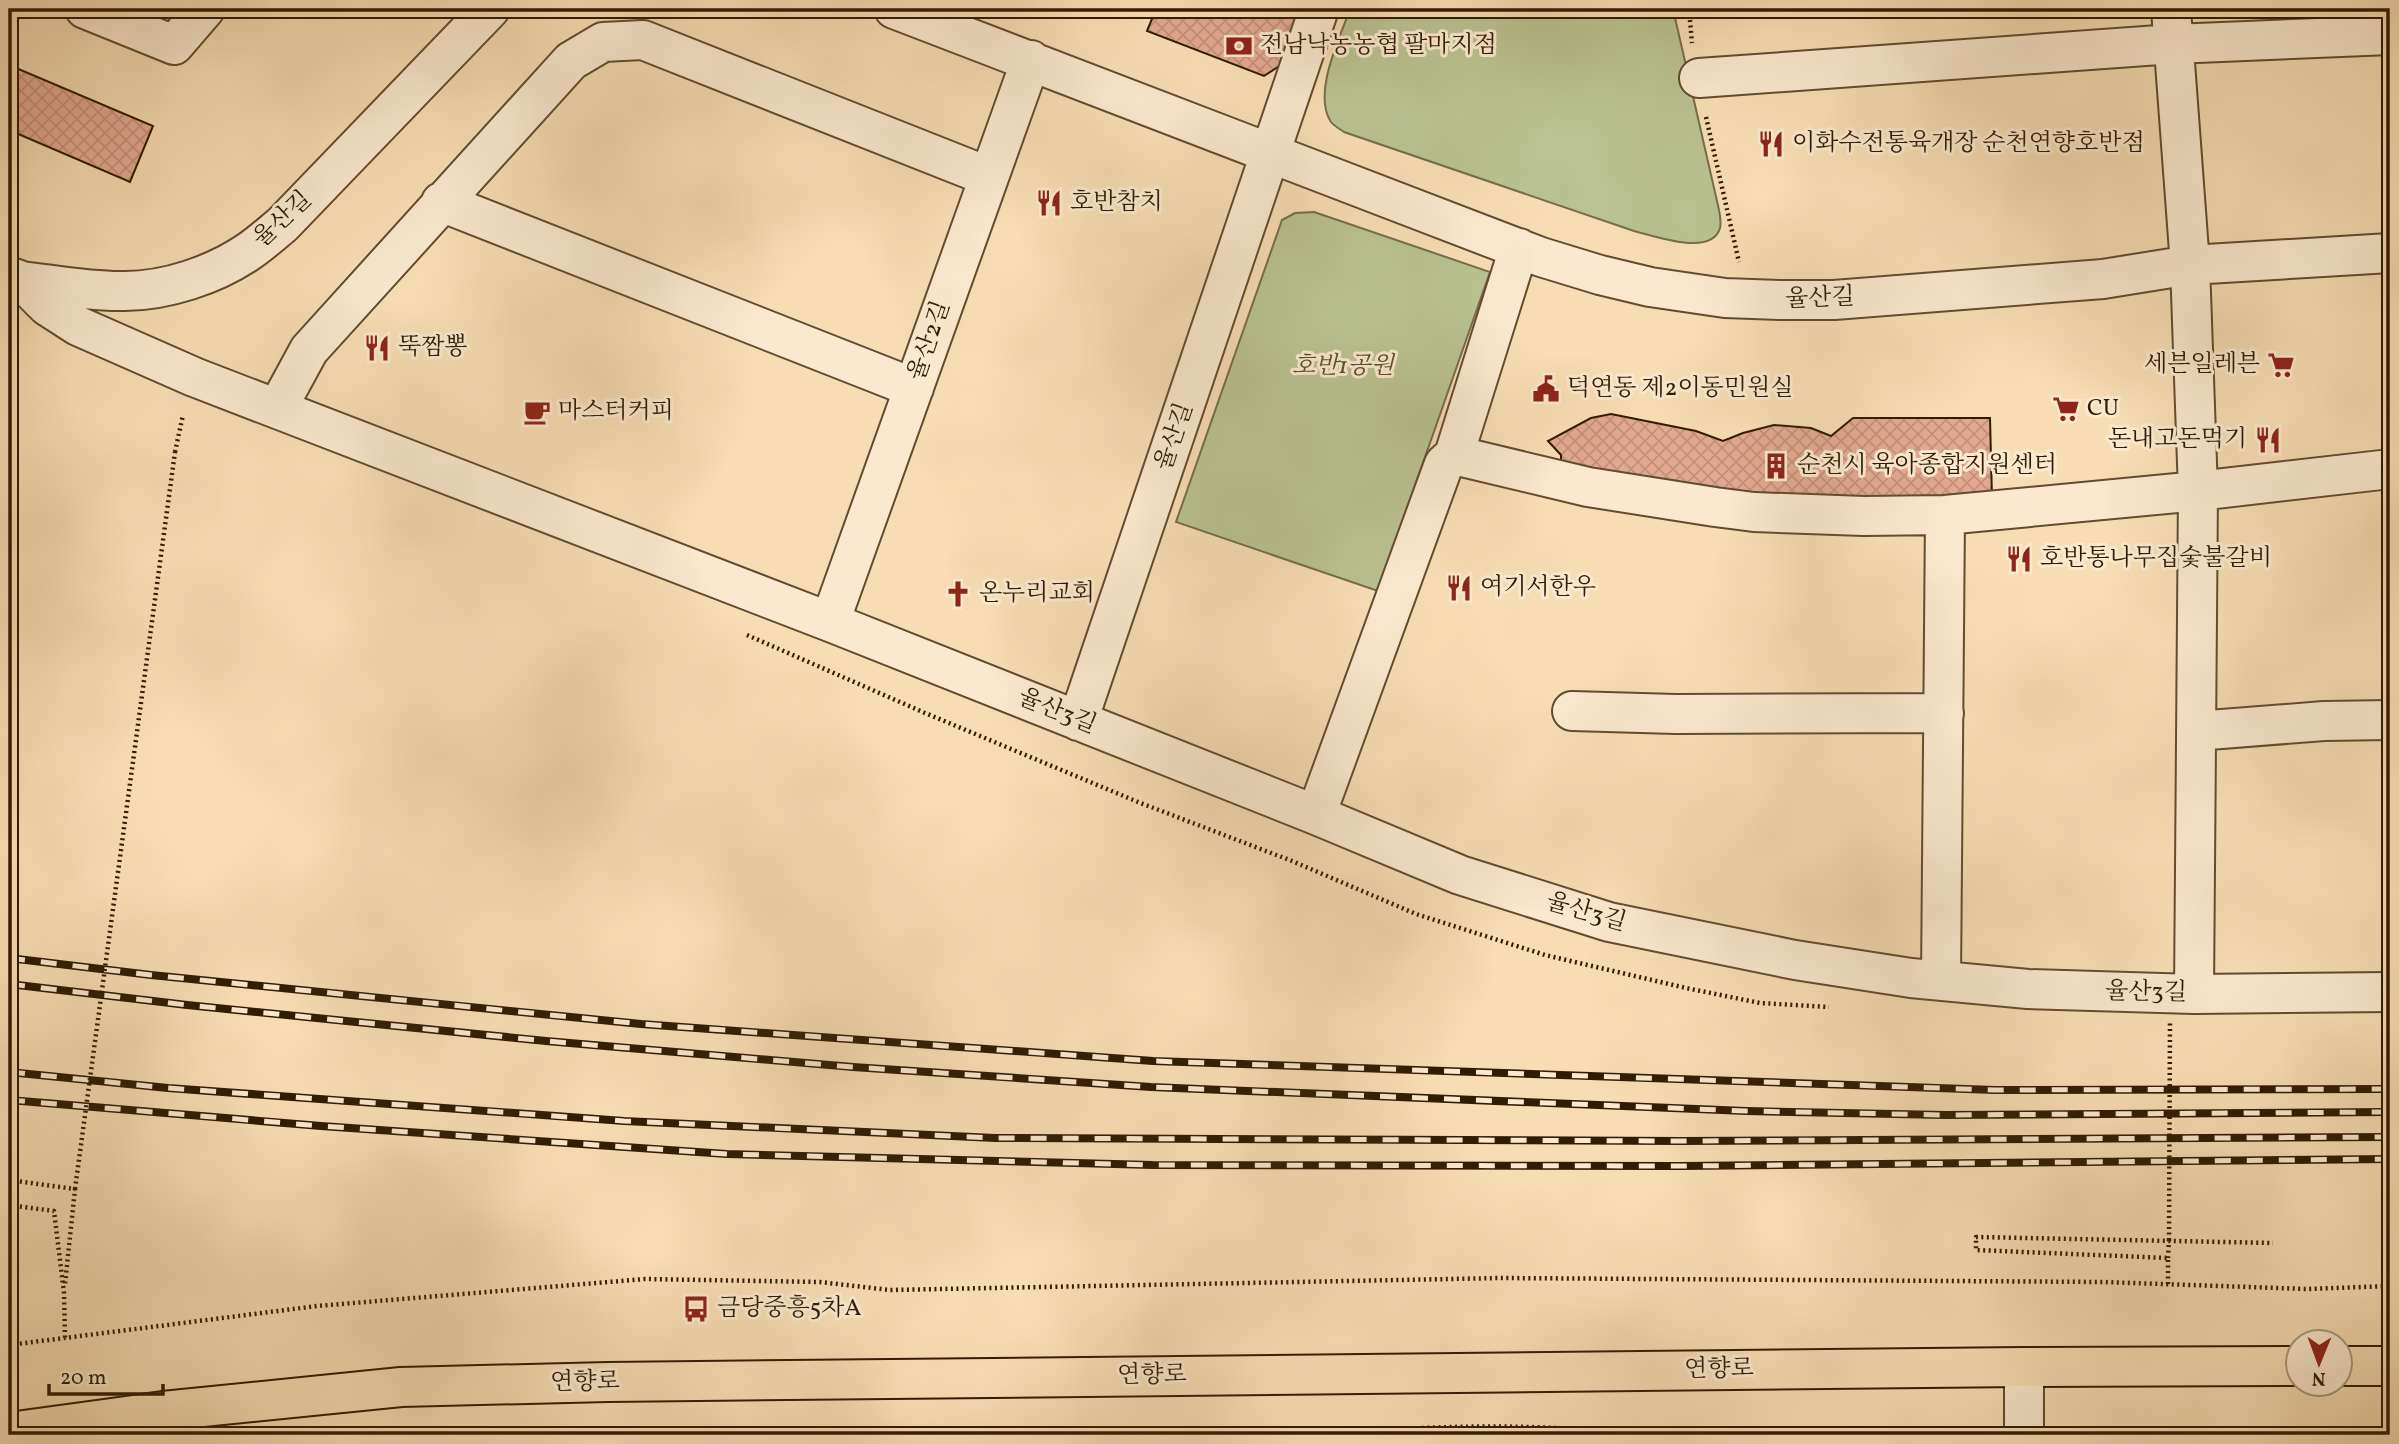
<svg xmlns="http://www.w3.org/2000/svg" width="2399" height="1444" font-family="Vollkorn,'Noto Serif KR',serif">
	<defs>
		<pattern id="building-cross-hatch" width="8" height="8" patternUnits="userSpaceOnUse" patternTransform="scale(1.75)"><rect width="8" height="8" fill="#e3a990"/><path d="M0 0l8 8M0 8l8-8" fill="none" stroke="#c3917b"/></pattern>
	</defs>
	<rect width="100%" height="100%" fill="#f8ddb4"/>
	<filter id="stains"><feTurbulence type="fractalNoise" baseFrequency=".00286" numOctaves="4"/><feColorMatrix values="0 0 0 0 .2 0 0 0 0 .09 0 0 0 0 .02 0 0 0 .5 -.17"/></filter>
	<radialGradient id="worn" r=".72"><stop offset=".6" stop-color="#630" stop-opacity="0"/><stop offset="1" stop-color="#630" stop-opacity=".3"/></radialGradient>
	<!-- green -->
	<path fill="#b9c290" stroke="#746e4a" stroke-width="2" d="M1350 9H1673L1717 201C1719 210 1722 220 1720 228 1712 257 1654 236 1634 231L1344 132C1340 129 1334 126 1331 122 1312 93 1340 38 1350 9Z
		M1314 212 1490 272 1378 591 1176 522 1282 220 1295 213Z"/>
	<!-- building -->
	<path fill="url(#building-cross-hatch)" stroke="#301b03" stroke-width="2" d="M1156 9H1307L1287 61 1264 76 1147 31Z
		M9 65 153 126 130 182 9 130Z
		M1611 414 1696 431 1723 441 1743 433 1774 425 1811 428 1831 436 1853 418H1990L1992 498 1735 502 1733 490 1712 501 1561 476V455L1548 441 1591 418Z"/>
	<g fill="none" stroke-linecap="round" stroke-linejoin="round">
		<!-- minor casing -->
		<g stroke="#624c2f" stroke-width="42">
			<path id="minor" d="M85 9 174 45 205 9
				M894 9 1541 257 1600 275 1650 287 1725 298 1780 300H1834L2103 279 2190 265 2390 253
				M2171 9 2190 265 2198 491 2194 994
				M1699 78 2173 44 2390 35
				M441 202 914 388
				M14 278 22 281C56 285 91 292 125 291 166 291 214 275 248 252 260 244 271 234 282 225L490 9
				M22 281 47 306 78 326 194 377 830 622 1316 815 1460 875 1609 922 1795 960 1911 978 2028 989 2194 994 2390 992
				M278 407 309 350 571 61 603 42 643 40 987 176
				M1454 455 1519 248
				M830 622 1031 60
				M1572 711 1676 714 1944 713
				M1078 721 1319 9
				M2196 731 2324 721 2390 720
				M1316 815 1444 464 1454 455 1588 487 1715 507 1754 512 1864 516 1945 515 2198 491 2390 469
				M1941 980 1945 515
				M2024 1435V1367"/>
		</g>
		<!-- major casing -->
		<g stroke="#301b03" stroke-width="42">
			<path id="major" d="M2340 1366H2390
				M9 1432 163 1411 401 1387 608 1382 2024 1367 2298 1366"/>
		</g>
		<!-- path -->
		<path stroke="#301b03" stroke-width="4.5" stroke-dasharray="2 3.5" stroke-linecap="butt" d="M1689 9 1692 43
			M1706 117 1739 262
			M175 452 183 415
			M747 635 925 713 1138 802 1292 861 1416 914 1545 955 1686 988 1760 1003 1829 1007
			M9 1180 75 1189 65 1284
			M9 1205 54 1211 64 1293 65 1338
			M2168 1258 2169 1240
			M2168 1284V1258L1976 1250V1237L2273 1243
			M9 1345 317 1306 645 1279 820 1282 890 1290 1500 1278 2104 1282 2307 1289 2390 1286
			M1329 1435 1336 1433C1434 1426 1534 1422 1632 1435"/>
		<!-- minor -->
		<use href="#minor" stroke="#fae9ce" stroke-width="38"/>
		<!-- major -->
		<use href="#major" stroke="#f8ddb4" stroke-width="38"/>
		<!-- rail casing -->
		<g stroke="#301b03" stroke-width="8">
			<path id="rail" d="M9 958 151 975 641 1024 1153 1061 1995 1090 2390 1089
				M9 984 187 1005 546 1041 853 1067 1151 1087 1746 1111 1945 1115 2390 1112
				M9 1072 168 1088 624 1121 995 1138 1682 1141 2390 1137
				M9 1100 321 1126 727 1154 1153 1165 1681 1166 2390 1159"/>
		</g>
		<!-- rail -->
		<use href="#rail" stroke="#fae9ce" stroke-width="5" stroke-dasharray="16" stroke-linecap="butt"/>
		<!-- path-bridge -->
		<path stroke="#301b03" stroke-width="4.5" stroke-dasharray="2 3.5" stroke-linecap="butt" d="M75 1189 175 452
			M2169 1240 2170 1021"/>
	</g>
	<!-- icons -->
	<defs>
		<g id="bank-bare" transform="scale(2.1)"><path d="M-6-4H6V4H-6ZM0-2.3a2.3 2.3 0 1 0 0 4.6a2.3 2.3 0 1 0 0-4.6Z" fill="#8f2418" stroke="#fae9ce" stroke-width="2.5" paint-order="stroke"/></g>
		<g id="restaurant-bare" transform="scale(2.1)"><path d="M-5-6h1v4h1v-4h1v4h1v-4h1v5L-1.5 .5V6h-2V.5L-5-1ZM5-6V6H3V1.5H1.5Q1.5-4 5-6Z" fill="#8f2418" stroke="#fae9ce" stroke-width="2.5" paint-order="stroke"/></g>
		<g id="supermarket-bare" transform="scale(2.1)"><path d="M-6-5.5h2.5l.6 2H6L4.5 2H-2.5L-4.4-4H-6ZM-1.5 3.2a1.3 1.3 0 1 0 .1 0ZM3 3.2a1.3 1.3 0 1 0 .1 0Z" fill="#8f2418" stroke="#fae9ce" stroke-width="2.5" paint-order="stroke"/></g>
		<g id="civic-bare" transform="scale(2.1)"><path d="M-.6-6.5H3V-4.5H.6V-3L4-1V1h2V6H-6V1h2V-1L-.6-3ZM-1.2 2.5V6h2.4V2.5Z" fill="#8f2418" stroke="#fae9ce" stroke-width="2.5" paint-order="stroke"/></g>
		<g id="cafe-bare" transform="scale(2.1)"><path d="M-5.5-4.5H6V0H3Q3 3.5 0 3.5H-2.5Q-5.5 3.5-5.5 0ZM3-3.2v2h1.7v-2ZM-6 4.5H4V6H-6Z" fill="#8f2418" stroke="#fae9ce" stroke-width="2.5" paint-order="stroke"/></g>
		<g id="building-bare" transform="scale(2.1)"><path d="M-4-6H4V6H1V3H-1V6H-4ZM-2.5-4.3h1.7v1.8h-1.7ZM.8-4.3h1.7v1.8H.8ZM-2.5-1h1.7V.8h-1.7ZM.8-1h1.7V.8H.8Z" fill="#8f2418" stroke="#fae9ce" stroke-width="2.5" paint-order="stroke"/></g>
		<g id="church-bare" transform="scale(2.1)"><path d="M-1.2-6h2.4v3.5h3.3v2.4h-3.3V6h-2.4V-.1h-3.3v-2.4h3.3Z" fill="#8f2418" stroke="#fae9ce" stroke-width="2.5" paint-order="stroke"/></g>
		<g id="bus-bare" transform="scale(2.1)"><path d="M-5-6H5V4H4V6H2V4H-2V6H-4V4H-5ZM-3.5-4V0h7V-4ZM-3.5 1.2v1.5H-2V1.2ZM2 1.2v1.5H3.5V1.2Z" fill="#8f2418" stroke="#fae9ce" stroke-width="2.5" paint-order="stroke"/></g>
	</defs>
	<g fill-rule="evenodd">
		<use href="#bank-bare" x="1239" y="46"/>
		<use href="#restaurant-bare" x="1771" y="144"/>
		<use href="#restaurant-bare" x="1049" y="203"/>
		<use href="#restaurant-bare" x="377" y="348"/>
		<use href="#supermarket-bare" x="2281" y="365"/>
		<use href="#civic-bare" x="1546" y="389"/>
		<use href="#supermarket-bare" x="2066" y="409"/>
		<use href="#cafe-bare" x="537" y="412"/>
		<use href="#restaurant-bare" x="2268" y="440"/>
		<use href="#building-bare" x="1776" y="466"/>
		<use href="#restaurant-bare" x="2019" y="559"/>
		<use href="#restaurant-bare" x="1459" y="588"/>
		<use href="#church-bare" x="958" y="594"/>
		<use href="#bus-bare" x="696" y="1309"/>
	</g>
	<g text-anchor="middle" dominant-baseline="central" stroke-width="6" stroke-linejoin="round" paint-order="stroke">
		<!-- poi labels -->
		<g font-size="24" fill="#301b03" stroke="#fae9ce" text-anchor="start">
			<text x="1260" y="46">전남낙농농협 팔마지점</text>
			<text x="1792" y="144">이화수전통육개장 순천연향호반점</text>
			<text x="1070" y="203">호반참치</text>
			<text x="398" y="348">뚝짬뽕</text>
			<text x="2260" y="365" text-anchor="end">세븐일레븐</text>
			<text x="1567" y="389">덕연동 제2이동민원실</text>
			<text x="2087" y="409">CU</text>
			<text x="558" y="412">마스터커피</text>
			<text x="2247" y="440" text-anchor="end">돈내고돈먹기</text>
			<text x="1797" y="466">순천시 육아종합지원센터</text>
			<text x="2040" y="559">호반통나무집숯불갈비</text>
			<text x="1480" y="588">여기서한우</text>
			<text x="979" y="594">온누리교회</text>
			<text x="717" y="1309">금당중흥5차A</text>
		</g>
		<!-- street labels -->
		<g font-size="24" fill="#301b03" stroke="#fae9ce">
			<text transform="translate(283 220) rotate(-43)">율산길</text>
			<text transform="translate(1820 299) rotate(-2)">율산길</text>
			<text transform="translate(930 341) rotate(-71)">율산2길</text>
			<text transform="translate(1175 437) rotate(-71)">율산길</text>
			<text transform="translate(1057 712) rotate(22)">율산3길</text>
			<text transform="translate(1586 913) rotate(16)">율산3길</text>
			<text transform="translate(2146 993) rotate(1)">율산3길</text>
			<text transform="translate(1719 1370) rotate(-1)">연향로</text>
			<text transform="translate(1152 1376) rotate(-1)">연향로</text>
			<text transform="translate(585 1383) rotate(-1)">연향로</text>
		</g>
		<!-- park labels -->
		<g font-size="24" font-style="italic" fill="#594d2d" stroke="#fae9ce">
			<text x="1343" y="367">호반1공원</text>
		</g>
	</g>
	<!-- margin -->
	<rect width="2399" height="1444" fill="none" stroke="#f8ddb4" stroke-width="35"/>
	<rect x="10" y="10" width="2378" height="1423" fill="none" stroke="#301b03" stroke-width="3.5"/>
	<rect x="18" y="18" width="2364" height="1409" fill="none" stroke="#301b03" stroke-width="2"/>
	<!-- north arrow -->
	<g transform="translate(2319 1363) rotate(181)"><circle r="33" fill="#fae9ce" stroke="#a9977d" stroke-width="2"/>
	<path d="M0-5L12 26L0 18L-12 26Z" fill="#8f2418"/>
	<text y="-10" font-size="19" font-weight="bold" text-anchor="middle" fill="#301b03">N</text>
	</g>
	<!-- scale -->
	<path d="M49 1384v10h114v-10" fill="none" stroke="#301b03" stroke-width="3.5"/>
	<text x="60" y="1384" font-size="21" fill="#301b03" stroke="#fae9ce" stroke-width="5" paint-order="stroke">20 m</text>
	<rect width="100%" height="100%" filter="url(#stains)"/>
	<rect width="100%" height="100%" fill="url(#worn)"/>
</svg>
